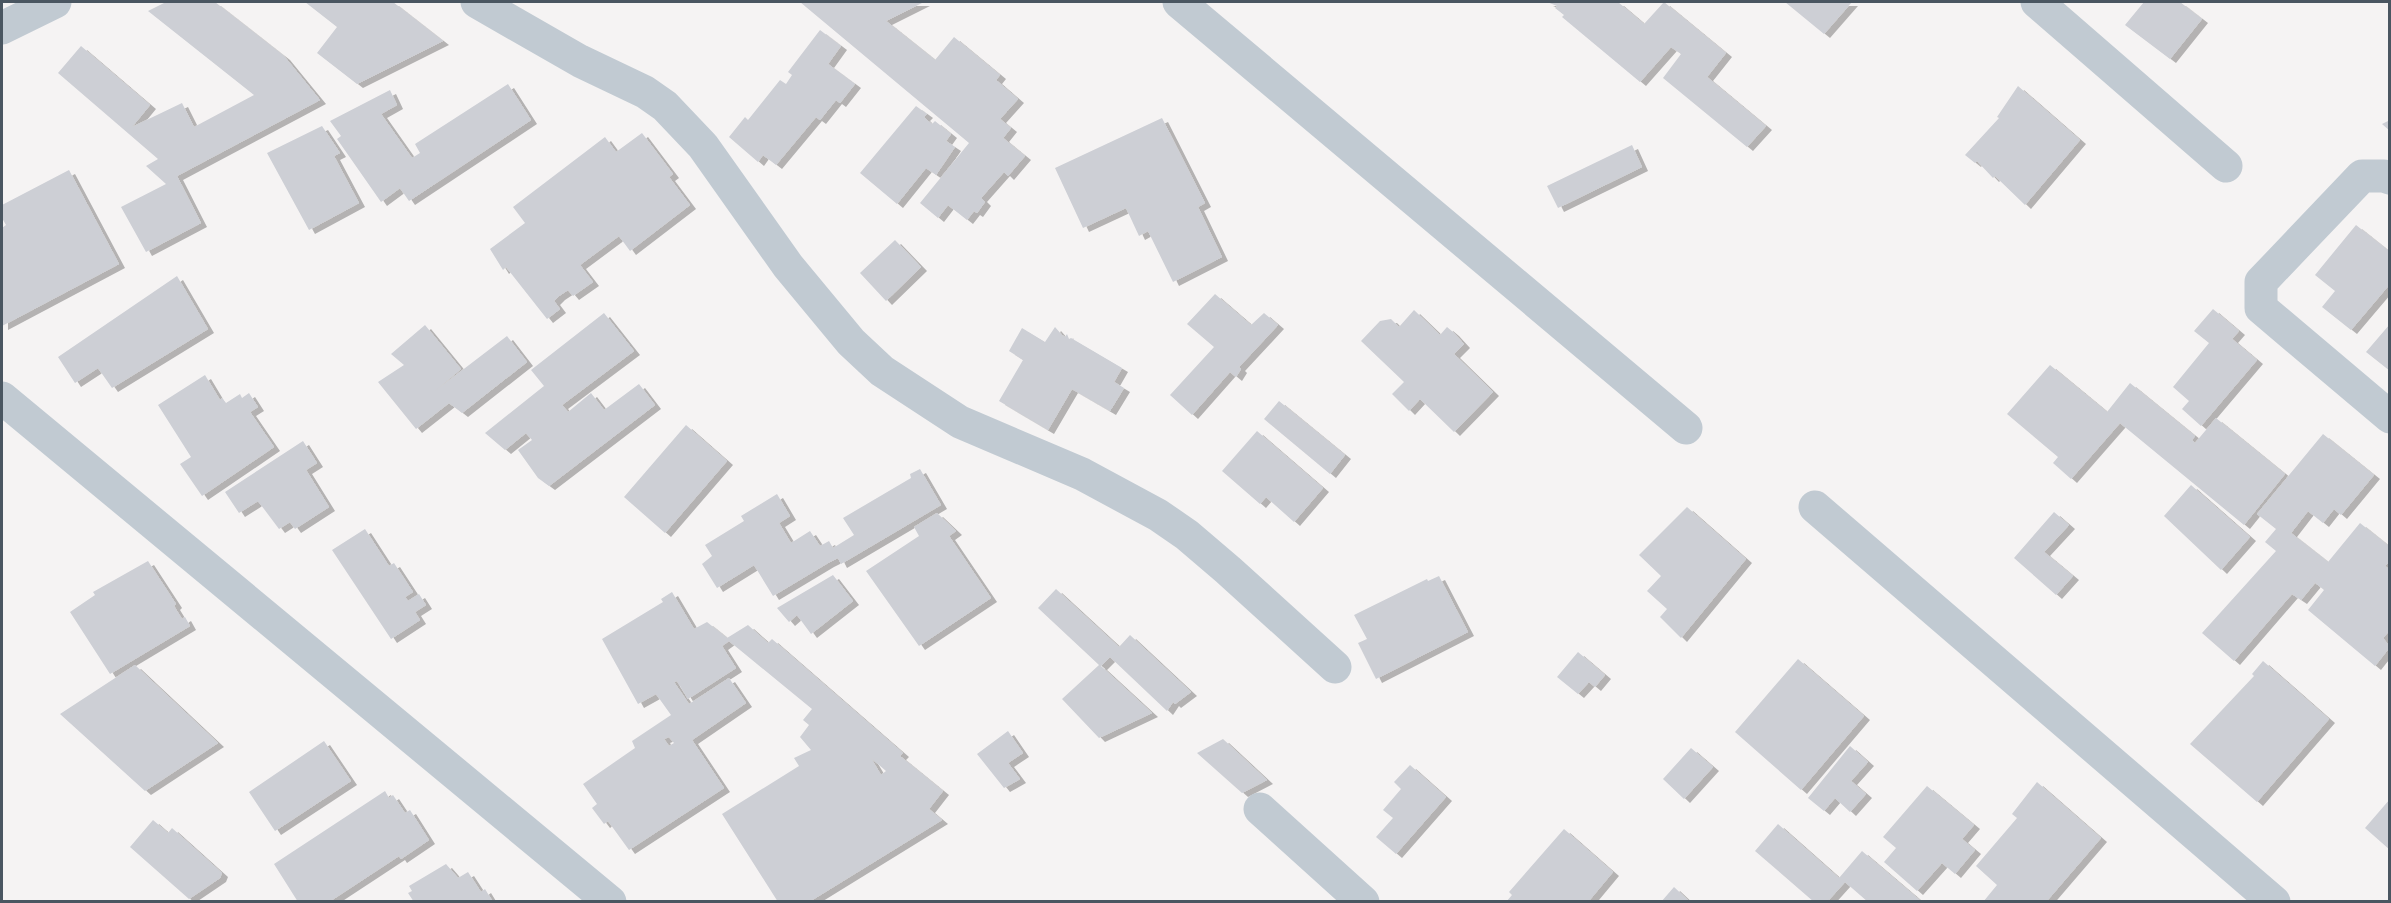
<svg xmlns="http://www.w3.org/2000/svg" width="2391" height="903" font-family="'Space Grotesk',sans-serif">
	<defs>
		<filter id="shadow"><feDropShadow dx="6" dy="4" stdDeviation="0" flood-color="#0004"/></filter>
	</defs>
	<rect width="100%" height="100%" fill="#f5f3f3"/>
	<!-- building -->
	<path fill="#cdcfd5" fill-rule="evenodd" filter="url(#shadow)" d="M166 2H215L284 56 320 100 177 176 201 223 146 252 121 207 166 184 146 166 158 159 58 73 81 46 150 105 132 127 182 103 194 127 254 95 148 11Z
		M305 2H393L443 41 357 84 317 53 337 27Z
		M800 2H924L886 21 935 60 954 37 1000 75 996 80 1018 99 1000 119 1011 128 1003 138 1025 156 1008 176 1004 172 981 198 985 202 977 213 974 211 967 220 948 205 938 218 920 203 969 143Z
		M1547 2H1618L1644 24 1664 2 1726 53 1707 77 1766 126 1747 147 1663 78 1681 54 1671 47 1640 82 1562 17 1564 15 1555 8 1557 6Z
		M1785 2H1852L1824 34Z
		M2144 2H2180L2202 19 2170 59 2125 25Z
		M820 30 841 46 828 64 855 84 840 103 836 100 820 120 816 117 776 165 763 155 758 162 729 137 745 117 748 120 780 80 786 84 792 75 788 72Z
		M508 84 531 120 409 201 400 188 381 202 337 139 341 136 330 121 390 90 397 105 381 114 412 158 420 153 415 144Z
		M2018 86 2080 140 2025 205 1995 176 1993 178 1977 161 1975 163 1965 155 1999 118 1997 117Z
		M916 106 927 114 924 117 928 121 932 124 935 121 951 134 946 141 955 147 936 175 926 168 897 204 860 173Z
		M1162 118 1205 203 1198 207 1222 257 1173 282 1148 231 1139 236 1126 208 1083 228 1055 168Z
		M2390 120V131L2382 124Z
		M322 126 340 153 334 156 359 203 309 230 267 153Z
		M642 133 673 174 669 177 690 205 630 251 619 236 580 265 593 282 573 296 568 290 559 296 554 301 560 309 547 319 506 267 503 270 490 249 525 223 513 207 605 137 616 152Z
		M1632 145 1642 167 1558 208 1547 186Z
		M69 170 119 264 2 326V228L6 225 2 218V205Z
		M2356 225 2390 252V284L2351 330 2322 307 2335 291 2315 275Z
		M895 240 921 267 886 301 860 273Z
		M177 276 208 329 112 388 98 368 75 383 58 357Z
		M1215 294 1251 325 1264 313 1278 325 1239 367 1241 369 1236 377 1230 372 1192 415 1170 395 1214 347 1187 324Z
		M2213 309 2239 331 2232 339 2257 360 2201 426 2182 409 2189 401 2173 387 2209 343 2194 331Z
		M1414 310 1440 335 1447 327 1453 332 1464 344 1454 354 1493 392 1454 432 1420 399 1409 411 1392 394 1404 382 1361 341 1380 321 1391 319 1399 327Z
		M604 313 634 351 562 405 568 412 591 393 604 410 639 384 655 405 549 486 538 478 518 450 532 440 526 433 505 450 485 433 544 386 531 370Z
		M2390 324V371L2366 352Z
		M425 325 461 369 435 391 507 336 527 362 462 413 449 403 416 429 378 382 404 365 391 354Z
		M1055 327 1062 335 1065 337 1067 334 1069 339 1071 338 1122 368 1114 382 1124 388 1110 411 1072 389 1048 430 999 401 1023 360 1009 351 1022 328 1045 342Z
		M2050 365 2107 412 2130 383 2195 436 2192 440 2195 443 2216 418 2285 474 2244 525 2120 423 2071 479 2053 463 2058 457 2007 414Z
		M205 375 220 400 222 398 226 403 240 394 242 398 249 393 258 407 250 412 274 447 202 496 180 464 191 457 158 405Z
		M1279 401 1345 455 1330 474 1264 419Z
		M686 425 727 461 665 533 624 497Z
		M1257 431 1323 488 1294 522 1266 497 1260 504 1222 471Z
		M2323 434 2374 475 2341 515 2334 509 2323 523 2308 511 2291 533 2328 562 2360 523 2390 547V561L2385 566 2390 570V630L2383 638 2390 647 2375 666 2308 610 2324 590 2307 576 2315 583 2301 600 2292 594 2234 661 2202 633 2276 551 2265 542 2276 529 2257 514Z
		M303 441 317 463 306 470 329 507 295 529 290 522 279 529 258 501 239 513 225 492Z
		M920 469 941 505 841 564 838 558 828 563 773 596 754 565 717 588 702 564 712 556 705 545 744 521 741 516 777 494 790 516 779 523 791 543 810 531 820 546 829 541 833 548 854 535 843 518 911 478 910 474Z
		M2191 485 2250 537 2221 570 2164 516Z
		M1687 507 1746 559 1681 638 1660 617 1667 609 1647 591 1661 576 1639 555Z
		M2054 512 2069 525 2044 552 2073 576 2056 595 2014 558Z
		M937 513 956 531 949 536 991 598 919 646 866 571 919 536 914 527Z
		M365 529 389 566 394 563 413 592 405 597 408 601 419 594 426 605 415 612 420 620 391 639 332 550Z
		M148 561 176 604 174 606 182 619 185 617 190 626 110 674 70 612 95 595 93 592Z
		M833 575 853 601 811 634 797 615 789 622 777 608Z
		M1439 576 1468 632 1376 679 1358 643 1367 639 1354 615 1427 579 1428 581Z
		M1056 589 1119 647 1130 635 1191 692 1175 704 1173 702 1167 711 1110 657 1101 666 1152 713 1099 738 1062 699 1099 665 1038 608Z
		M672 592 694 629 707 622 727 638 748 625 768 643 772 639 903 753 900 756 943 791 929 809 942 820 809 902H778L722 814 799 766 794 758 811 750 800 737 809 725 803 720 812 709 729 641 722 646 736 668 688 699 677 681 674 682 689 704 729 678 746 703 692 740 724 788 629 850 608 821 604 824 592 808 597 804 583 784 635 748 632 741 671 715 656 694 638 704 602 639 663 602 661 599ZM669 737 674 743 669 746 664 739ZM871 758 886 771 881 775Z
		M1578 652 1605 675 1595 687 1589 682 1578 694 1557 677Z
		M1798 659 1864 716 1801 790 1735 732Z
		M2263 661 2329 719 2257 802 2190 744 2254 676 2252 674Z
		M135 665 218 743 145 791 60 714Z
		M1008 731 1023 753 1008 763 1020 779 1004 788 977 754Z
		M1223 739 1267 780 1242 793 1197 753Z
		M324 741 351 781 275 831 249 792Z
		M1850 746 1868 762 1851 781 1866 794 1850 812 1835 798 1824 811 1808 798Z
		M1691 748 1713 767 1684 799 1663 779Z
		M1410 765 1446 797 1396 854 1376 837 1393 818 1383 810 1401 789 1394 782Z
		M2037 782 2101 838 2046 902H1983L1997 885 1976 866 2017 818 2012 814Z
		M1927 786 1974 825 1962 839 1975 850 1955 874 1942 863 1917 891 1884 862 1896 848 1883 837Z
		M385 791 389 798 393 795 405 813 410 810 429 840 401 859 399 856 329 902H298L274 864Z
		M2390 799V850L2365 828Z
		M153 820 168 833 172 828 222 873 220 878 189 899 130 847Z
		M1778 824 1839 878 1862 851 1922 902H1868L1845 882 1827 902H1814L1755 851Z
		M1564 829 1613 872 1588 902H1506L1512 895 1509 892Z
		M446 864 458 878 468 872 481 892 485 889 493 902H414L408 893 412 891 409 886Z
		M1674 887 1690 902H1661Z"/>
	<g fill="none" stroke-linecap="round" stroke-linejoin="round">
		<!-- minor -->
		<path stroke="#c1cad2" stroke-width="33" d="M477 2 580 61 645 92 665 106 703 146 788 266 851 342 882 371 960 422 1082 474 1158 515 1187 535 1228 570 1335 667
			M1179 2 1686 428
			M2037 2 2226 166
			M2390 178 2384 176H2362L2261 282V308L2390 417
			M2 398 610 902
			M1815 507 2274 902
			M1260 809 1363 902"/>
		<!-- tertiary -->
		<path stroke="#c1cad2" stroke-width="33" d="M2 28 55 2"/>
	</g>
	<!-- border -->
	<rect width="2391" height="903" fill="none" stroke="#4a5661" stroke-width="6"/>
</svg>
